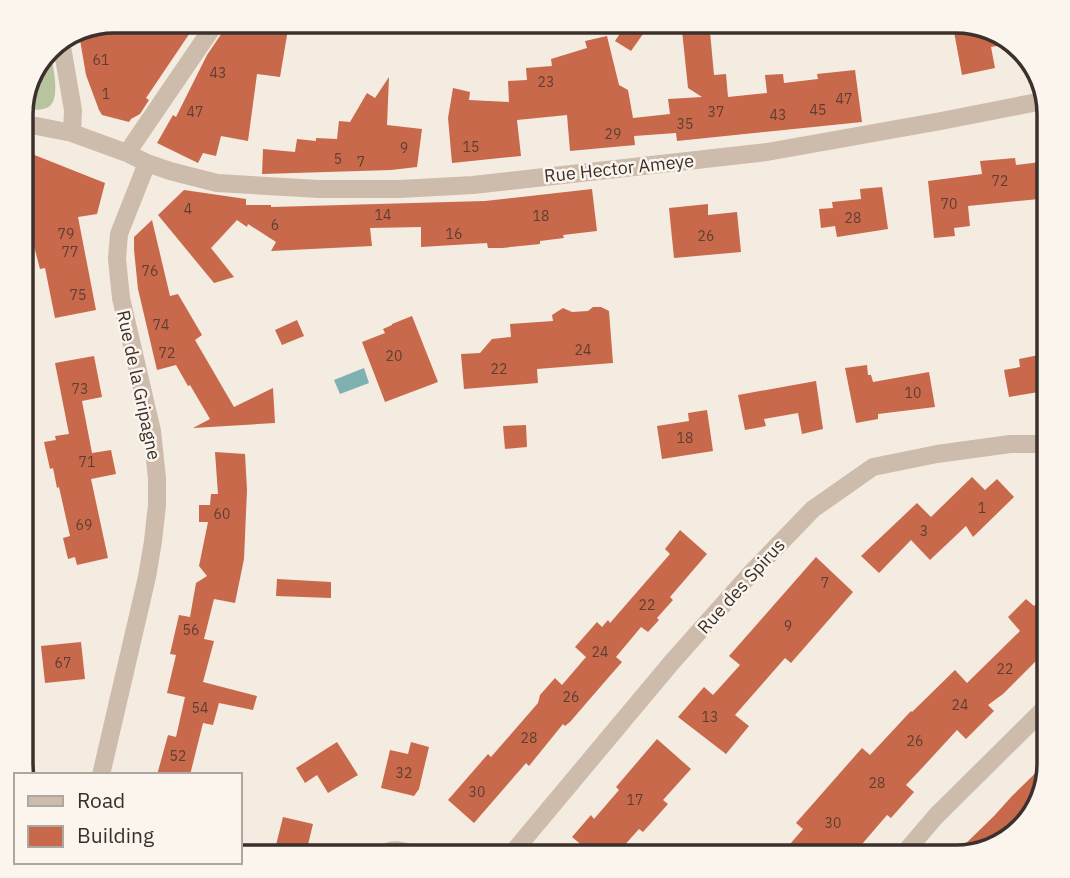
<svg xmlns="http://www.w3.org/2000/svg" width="1070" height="878" font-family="'IBM Plex Sans',sans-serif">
	<rect width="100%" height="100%" fill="#f4ebe1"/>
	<!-- green -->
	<path fill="#b8c4a0" d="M50 49C52 63 61 96 50 106 42 112 30 109 21 108Z"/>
	<!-- water -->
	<path fill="#7fb0b2" d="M364 368 369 383 340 394 334 380Z"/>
	<!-- building -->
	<path fill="#c8694b" d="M114 21H198L146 98 149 100 140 114 131 119 129 122 102 115 99 110 86 75 79 34Z
		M228 21 289 23 280 77 257 74 248 141 221 136 216 156 203 153 198 163 157 143 173 115 176 117 207 55 226 27Z
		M681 21H709L714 75 726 74 728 97 767 93 765 75 783 74 784 83 818 79 817 74 855 70 862 122 677 141 676 133 634 136 635 145 570 151 567 115 517 120 521 156 452 163 448 118 453 88 470 92 469 100 509 102 508 81 527 80 526 68 552 66 551 59 587 48 585 41 607 36 619 85 628 90 633 118 670 114 668 99 702 97 688 88Z
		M952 21H956L1013 43 991 47 995 68 962 75Z
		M627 23 643 34 631 51 615 41Z
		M389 77 387 125 422 129 417 167 391 170 262 174 263 149 295 152 297 139 316 141V138L337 139 339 121 350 122 367 93 375 98Z
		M32 154 105 183 97 214 78 217 96 310 55 318 45 268 40 269 30 231 25 232 21 221V185Z
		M1015 158 1016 165 1049 161V198L968 206 970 226 954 228 955 236 934 238 928 181 982 174 980 161Z
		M882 187 888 229 837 237 835 226 821 228 819 209 833 208 832 202 861 199 860 189Z
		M592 189 597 231 563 235 564 238 540 241V244L502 248H488L487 243 421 247V227L370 228 372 246 271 251 276 242 248 224 247 227 237 220 211 248 234 277 214 283 158 215 184 190 246 199V205H271V207L485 201Z
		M708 204V215L737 212 741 252 674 258 669 208Z
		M152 220 170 296 178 294 202 335 195 340 234 407 273 388 275 423 193 428 210 419 190 385 188 386 176 365 157 370 138 289 134 250V237Z
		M593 307H601L609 311 613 363 537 369 538 383 464 389 461 354 480 353 492 339 511 337 510 324 553 321 552 315 563 308 572 312 588 311Z
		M412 316 438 382 385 402 362 342 385 333 383 329 392 325V324Z
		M297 320 304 336 282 345 275 330Z
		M1039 355 1045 391 1009 397 1004 370 1020 367 1019 359Z
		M94 356 102 397 82 401 92 453 111 450 116 474 91 479 108 558 77 565 75 557 68 559 63 538 70 536 59 487 57 488 53 468 50 469 44 442 56 440 55 436 69 434 55 363Z
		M867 365 868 375H871L873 382 929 372 935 407 878 414V419L856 423 845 368Z
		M816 381 823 429 802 434 798 413 764 419 766 426 745 430 738 395Z
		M707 410 713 451 662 459 657 426 689 421 688 413Z
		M526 425 527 447 505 449 503 426Z
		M215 452 245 454 247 490 244 559 235 603 214 599 204 639 214 641 203 682 257 696 253 710 219 703 213 725 203 723 190 775H157L168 735 176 737 185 697 167 693 176 655 170 654 179 615 190 617 196 583 207 576 199 566 208 522H199V505H210L211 494H218Z
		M972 477 985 490 997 479 1014 497 973 537 966 526 930 560 911 540 879 573 861 556 917 503 931 517Z
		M680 530 707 554 670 597 673 600 657 618 659 620 648 632 641 627 616 657 622 662 608 678 570 722 565 726 563 724 529 766 526 763 474 823 448 800 488 754 491 757 538 703 540 695 555 678 562 685 586 657 575 647 597 622 602 627 608 620 610 623 670 554 665 549Z
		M816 557 853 592 791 663 785 658 735 715 749 726 726 754 678 717 704 687 713 695 740 665 729 656Z
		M277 579 331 582V598L276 596Z
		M1049 591V648L1003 694 988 705 994 711 966 739 957 730 922 768 906 785 914 792 891 818 887 815 851 857H779L803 829 796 823 862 748 870 755 911 711 912 712 955 670 967 683 1020 631 1008 617 1026 599 1034 606Z
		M81 642 85 679 45 683 41 646Z
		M657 739 691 769 663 800 668 804 643 832 639 829 614 857H596L572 837 591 815 594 819 619 790 616 787Z
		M337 742 358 775 328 793 317 775 305 783 296 768Z
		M411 742 429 747 419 789 414 796 381 788 390 750 408 754Z
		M1049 760V769L1026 825 955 857 954 855 994 816 1012 796Z
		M283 817 313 824 305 857H273Z"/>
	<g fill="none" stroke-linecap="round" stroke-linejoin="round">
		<!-- minor -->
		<path stroke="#cdbbac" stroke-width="18" d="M61 41 73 110 72 133
			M21 123 72 133 127 153 147 163 170 171 217 183 319 189H400L473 185 767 152 941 121 1043 101
			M127 153 217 21
			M101 775 147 577 153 541 157 505V478L152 431 121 298 117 259 119 234 147 163
			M379 857C393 844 408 853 425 857
			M509 857 672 662 753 571 813 509 873 467 937 454 1010 444H1049
			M901 857 936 816 1049 704"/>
	</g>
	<g text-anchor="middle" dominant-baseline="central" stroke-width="5" stroke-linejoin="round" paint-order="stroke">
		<!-- number labels -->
		<g font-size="14" fill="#5e3e33">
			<text x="101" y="60">61</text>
			<text x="218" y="73">43</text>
			<text x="546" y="82">23</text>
			<text x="106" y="94">1</text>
			<text x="844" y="99">47</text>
			<text x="818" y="110">45</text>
			<text x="195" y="112">47</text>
			<text x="716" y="112">37</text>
			<text x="778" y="115">43</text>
			<text x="685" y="124">35</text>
			<text x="613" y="134">29</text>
			<text x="471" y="147">15</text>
			<text x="404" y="148">9</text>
			<text x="338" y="159">5</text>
			<text x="361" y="162">7</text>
			<text x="1000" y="181">72</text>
			<text x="949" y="204">70</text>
			<text x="188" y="209">4</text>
			<text x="383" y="215">14</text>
			<text x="541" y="216">18</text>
			<text x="853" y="218">28</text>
			<text x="275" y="225">6</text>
			<text x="66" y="234">79</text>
			<text x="454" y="234">16</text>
			<text x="706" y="236">26</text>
			<text x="70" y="252">77</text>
			<text x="150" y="271">76</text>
			<text x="78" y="295">75</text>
			<text x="161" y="325">74</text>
			<text x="583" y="350">24</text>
			<text x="167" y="353">72</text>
			<text x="394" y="356">20</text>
			<text x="499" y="369">22</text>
			<text x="80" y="389">73</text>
			<text x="913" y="393">10</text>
			<text x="685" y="438">18</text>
			<text x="87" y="462">71</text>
			<text x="982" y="508">1</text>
			<text x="222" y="514">60</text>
			<text x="84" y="525">69</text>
			<text x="924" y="531">3</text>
			<text x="825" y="583">7</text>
			<text x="647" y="605">22</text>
			<text x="788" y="626">9</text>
			<text x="191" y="630">56</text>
			<text x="600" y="652">24</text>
			<text x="63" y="663">67</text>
			<text x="1005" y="669">22</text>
			<text x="571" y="697">26</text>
			<text x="960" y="705">24</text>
			<text x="200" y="708">54</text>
			<text x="710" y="717">13</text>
			<text x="529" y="738">28</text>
			<text x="915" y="741">26</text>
			<text x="178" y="756">52</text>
			<text x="404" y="773">32</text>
			<text x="877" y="783">28</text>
			<text x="477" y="792">30</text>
			<text x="635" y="800">17</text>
			<text x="833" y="823">30</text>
		</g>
		<!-- street labels -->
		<g font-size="18" fill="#3b302b" stroke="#fbf5ee">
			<text transform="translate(619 168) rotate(-6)">Rue Hector Ameye</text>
			<text transform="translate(139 385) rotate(78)">Rue de la Gripagne</text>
			<text transform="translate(741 586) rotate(-48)">Rue des Spirus</text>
		</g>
	</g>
	<!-- crop -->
	<path d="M0 0H1070V878H0ZM114 33H956A81 81 0 0 1 1037 114V764A81 81 0 0 1 956 845H114A81 81 0 0 1 33 764V114A81 81 0 0 1 114 33Z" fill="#fbf5ee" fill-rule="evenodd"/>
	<path fill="none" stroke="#3b302b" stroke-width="3.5" d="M114 33H956A81 81 0 0 1 1037 114V764A81 81 0 0 1 956 845H114A81 81 0 0 1 33 764V114A81 81 0 0 1 114 33Z"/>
	<!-- legend -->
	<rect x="14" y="773" width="228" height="91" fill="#fbf5ee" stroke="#aea6a0" stroke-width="2"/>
	<rect x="28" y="796" width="35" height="10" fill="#cdbbac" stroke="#aea6a0" stroke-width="2"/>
	<text x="77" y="808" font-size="21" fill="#3b302b">Road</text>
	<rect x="28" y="826" width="35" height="21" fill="#c8694b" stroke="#aea6a0" stroke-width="2"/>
	<text x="77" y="843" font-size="21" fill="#3b302b">Building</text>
</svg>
